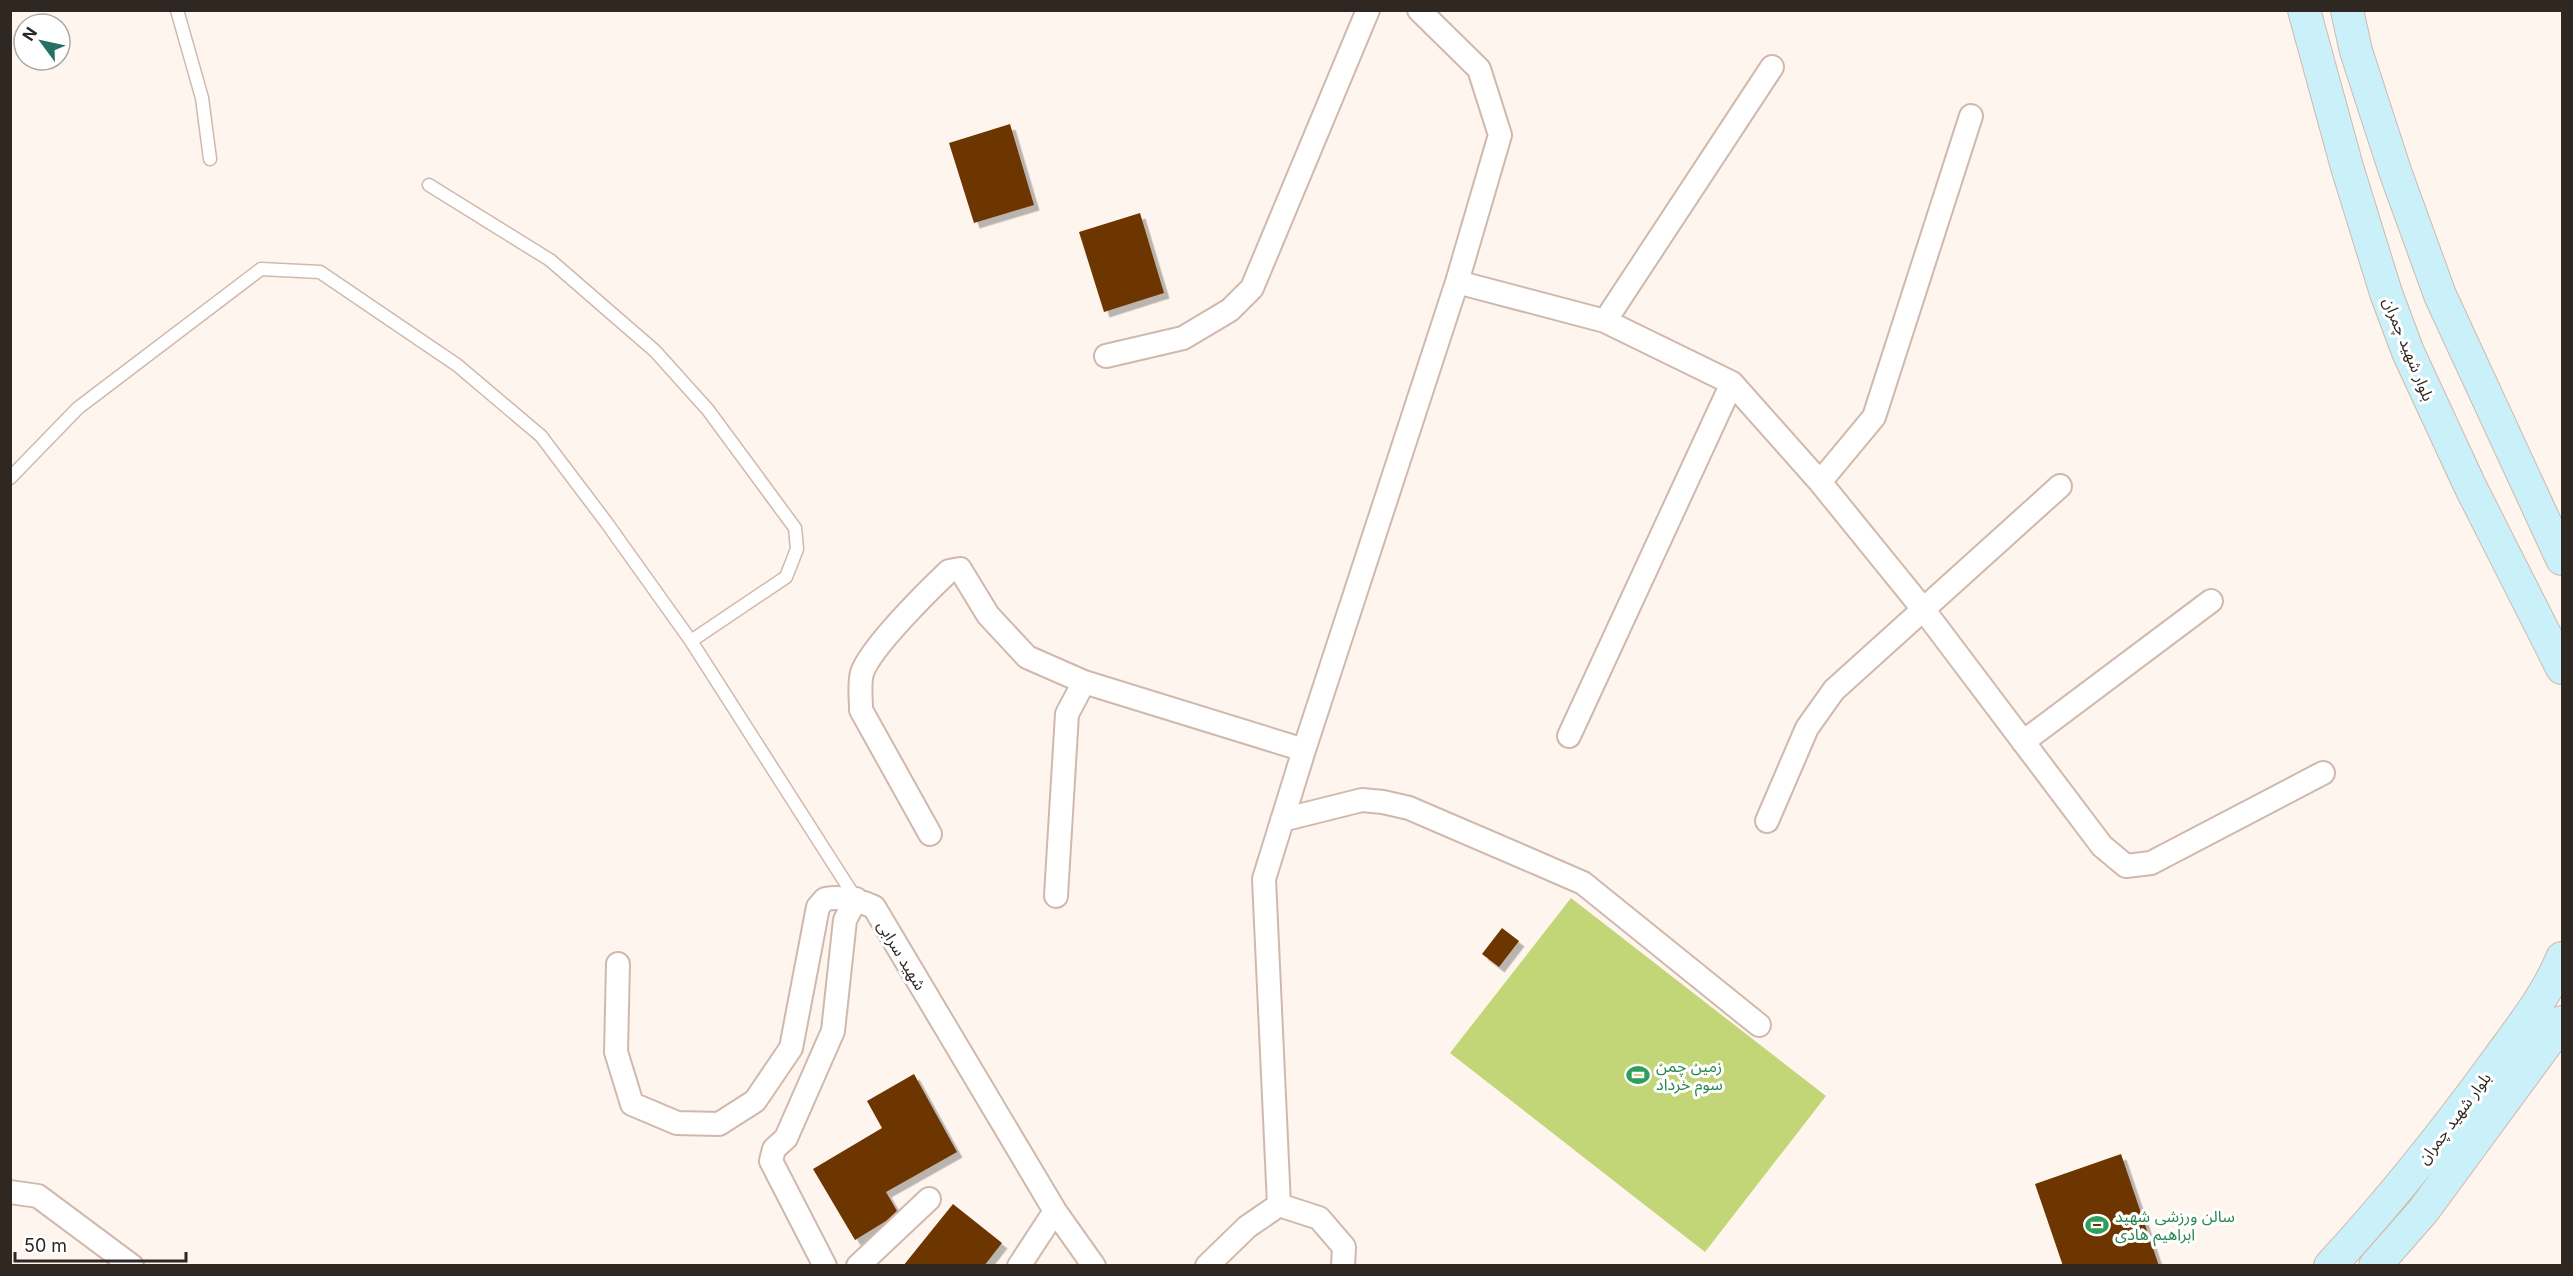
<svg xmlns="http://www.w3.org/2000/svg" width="2573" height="1276" font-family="Inter,'Noto Sans Arabic',sans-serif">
	<defs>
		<filter id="shadow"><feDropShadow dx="5.5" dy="5.5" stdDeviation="0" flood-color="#0004"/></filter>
	</defs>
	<rect width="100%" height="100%" fill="#fef5ef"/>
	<!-- green -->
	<path fill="#c3d677" d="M1571 898 1826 1096 1705 1252 1450 1053Z"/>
	<!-- building -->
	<path fill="#6d3401" filter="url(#shadow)" d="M1010 124 1034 205 974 223 949 143Z
		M1140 213 1164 293 1104 312 1079 232Z
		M1502 928 1519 941 1499 967 1482 954Z
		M914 1074 957 1152 886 1192 897 1211 886 1221 855 1240 813 1169 882 1128 867 1101Z
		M2121 1154 2159 1266H2063L2035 1184Z
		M953 1204 1002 1243 984 1266H903Z"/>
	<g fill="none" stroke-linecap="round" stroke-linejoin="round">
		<!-- lane casing -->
		<g stroke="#d0b9ac" stroke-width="15">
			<path id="lane" d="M177 10 202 98 210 159
				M429 185 550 260 655 351 708 410 795 528 797 549 786 577 691 641
				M10 478 78 408 261 269 320 272 457 365 541 436 606 522 691 641 856 899"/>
		</g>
		<!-- street casing -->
		<g stroke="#d0b9ac" stroke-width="26">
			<path id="street" d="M1457 282 1605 321 1732 383 1820 482 1923 609 2102 846 2126 866 2151 863 2323 773
				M1605 321 1772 67
				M1106 356 1183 338 1230 310 1252 288 1368 10
				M1820 482 1874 417 1971 116
				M1569 736 1732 383
				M2023 742 2211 601
				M1282 820 1362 800 1383 802 1409 808 1537 863 1583 883 1759 1025
				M1767 821 1807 728 1834 690 2060 486
				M930 834 861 710C861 698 859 684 862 673 870 648 929 590 949 571L960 569 988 615 1027 657 1084 682 1304 750
				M1056 896 1067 714 1084 682
				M618 964 616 1052 632 1104 677 1123 719 1124 755 1101 791 1048 818 907 825 899C843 896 858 900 874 907L1055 1211 1094 1266
				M10 1192 38 1196 132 1266
				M1279 1205 1264 879 1304 750 1457 282 1500 135 1479 69 1419 10
				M825 1266 771 1161 774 1149 786 1138 833 1031 845 920 856 899
				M858 1266 929 1199
				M1019 1266 1055 1211
				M1207 1266 1247 1227 1279 1205 1319 1218 1344 1247 1343 1266"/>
		</g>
		<!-- secondary casing -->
		<g stroke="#d0b9ac" stroke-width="34">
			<path id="secondary" d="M2304 10 2347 167 2386 293 2408 352 2470 486 2562 668
				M2347 10 2356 51 2395 171 2440 295 2562 559
				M2330 1266C2391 1200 2445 1132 2498 1059 2521 1027 2547 995 2562 958
				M2375 1266 2424 1210 2562 1022"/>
		</g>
		<!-- lane -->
		<use href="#lane" stroke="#fff" stroke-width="12"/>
		<!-- street -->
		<use href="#street" stroke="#fff" stroke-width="22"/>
		<!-- secondary -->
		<use href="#secondary" stroke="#caf0f9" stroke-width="32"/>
	</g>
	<!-- icons -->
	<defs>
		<g id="stadium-bare" transform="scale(1.8)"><path d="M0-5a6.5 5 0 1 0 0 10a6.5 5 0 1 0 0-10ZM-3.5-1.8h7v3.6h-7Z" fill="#2e9e5b" stroke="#fff" stroke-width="2.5" paint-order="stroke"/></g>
	</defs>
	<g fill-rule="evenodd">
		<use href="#stadium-bare" x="1638" y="1075"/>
		<use href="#stadium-bare" x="2097" y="1225"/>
	</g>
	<g text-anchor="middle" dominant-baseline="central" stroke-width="6" stroke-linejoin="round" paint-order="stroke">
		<!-- street labels -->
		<g font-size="16" fill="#2f2722" stroke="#fff">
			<text transform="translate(2409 349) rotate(68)">بلوار شهید چمران</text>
			<text transform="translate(902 955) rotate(59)">شهید سرابی</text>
			<text transform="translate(2454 1118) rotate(-53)">بلوار شهید چمران</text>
		</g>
		<!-- leisure labels -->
		<g font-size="16" fill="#27864d" stroke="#fff" text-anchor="start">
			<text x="1656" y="1066">زمین چمن<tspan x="1656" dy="18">سوم خرداد</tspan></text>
			<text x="2115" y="1216">سالن ورزشی شهید<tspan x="2115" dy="18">ابراهیم هادی</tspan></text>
		</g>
	</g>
	<!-- border -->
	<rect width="2573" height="1276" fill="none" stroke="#2f2722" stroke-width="24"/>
	<!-- north arrow -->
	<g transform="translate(42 42) rotate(303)"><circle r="28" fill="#ffffff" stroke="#aca9a7" stroke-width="1.5"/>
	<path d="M0-4.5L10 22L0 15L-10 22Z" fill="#296f65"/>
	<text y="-9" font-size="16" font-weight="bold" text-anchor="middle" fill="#2f2722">N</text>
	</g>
	<!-- scale -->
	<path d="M15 1252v9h171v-9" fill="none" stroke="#2f2722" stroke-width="3"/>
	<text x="24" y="1252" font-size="18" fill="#2f2722" stroke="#ffffff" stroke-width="4.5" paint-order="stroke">50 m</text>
</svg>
